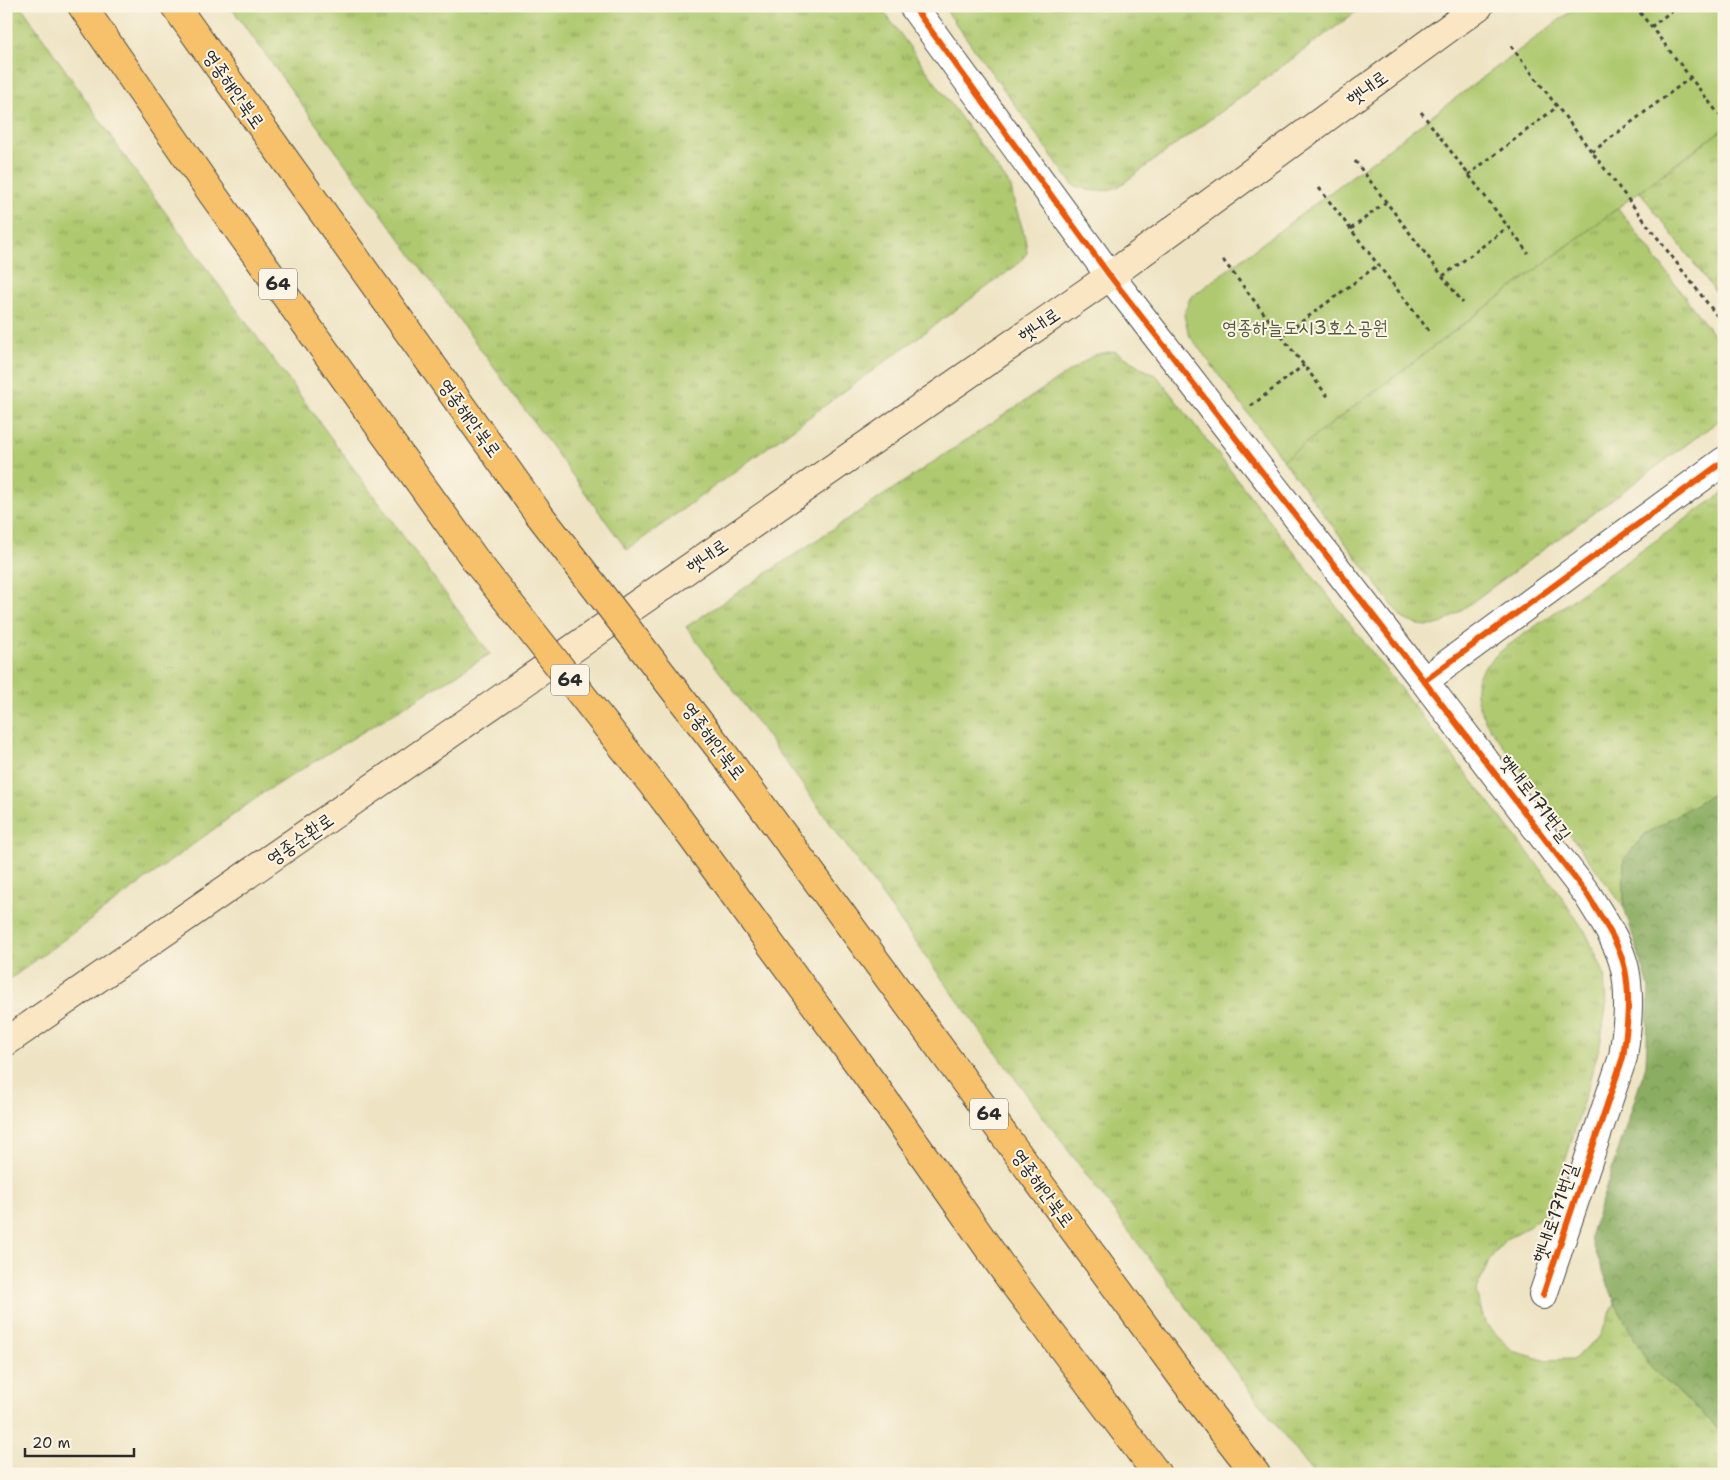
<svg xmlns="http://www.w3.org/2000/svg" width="1730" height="1480" font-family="'Shantell Sans','Poor Story',sans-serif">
	<defs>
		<pattern id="grass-tufts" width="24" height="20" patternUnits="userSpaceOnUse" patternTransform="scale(1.25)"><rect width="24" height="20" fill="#afc970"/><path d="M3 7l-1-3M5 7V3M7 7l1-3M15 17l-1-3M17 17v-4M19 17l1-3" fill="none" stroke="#8fa35c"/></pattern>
		<pattern id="forest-crowns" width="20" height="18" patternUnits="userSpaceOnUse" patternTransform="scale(1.25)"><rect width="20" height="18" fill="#8bad62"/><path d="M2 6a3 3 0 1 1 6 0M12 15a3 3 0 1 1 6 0" fill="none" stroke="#728d51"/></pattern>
	</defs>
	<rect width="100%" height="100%" fill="#fcf5e5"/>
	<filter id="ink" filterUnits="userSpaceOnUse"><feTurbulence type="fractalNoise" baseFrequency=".02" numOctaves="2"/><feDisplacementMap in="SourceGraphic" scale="10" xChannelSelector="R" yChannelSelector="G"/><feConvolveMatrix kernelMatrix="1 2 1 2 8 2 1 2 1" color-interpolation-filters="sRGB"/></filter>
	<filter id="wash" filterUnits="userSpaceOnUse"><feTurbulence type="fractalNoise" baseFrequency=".0096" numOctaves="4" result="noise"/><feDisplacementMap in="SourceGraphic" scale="20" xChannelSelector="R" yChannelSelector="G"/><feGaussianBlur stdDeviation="1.12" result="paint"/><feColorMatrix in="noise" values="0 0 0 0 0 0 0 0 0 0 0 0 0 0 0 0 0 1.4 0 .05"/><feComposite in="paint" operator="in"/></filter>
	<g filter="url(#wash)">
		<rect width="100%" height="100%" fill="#eee4c4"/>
		<!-- grass -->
		<path fill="url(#grass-tufts)" stroke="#6d7a4e" d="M6 6H21L137 174 490 654 263 793 6 982Z
			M230 6H880L1011 187C1014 210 1026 230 1027 253L1017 265 627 550Z
			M943 6H1364L1118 187C1101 193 1090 192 1073 185Z
			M1724 128V303L1640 192Z
			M1618 208 1724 349V417L1445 622C1430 629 1416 626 1402 618L1283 460Z
			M1114 351C1129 358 1140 369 1156 375L1554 886 1586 933 1604 973 1606 1008 1600 1045 1554 1200 1544 1214 1530 1226 1506 1239 1489 1260 1476 1292 1485 1323 1513 1351 1544 1360 1573 1359 1599 1337 1615 1303 1651 1368 1718 1428 1724 1430V1474H1314C1204 1331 1095 1188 989 1043 887 905 790 764 686 627L1094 355Z
			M1724 492V787L1644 835 1624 860V907L1487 724C1467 685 1474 673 1506 647Z"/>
		<!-- forest -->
		<path fill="url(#forest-crowns)" stroke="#5b6c46" d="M1724 787V1430L1718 1428 1651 1368 1615 1303 1590 1237 1646 1065 1649 987 1624 907V860L1644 835Z"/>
		<!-- green -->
		<path fill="#afc970" stroke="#6d7a4e" d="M1578 6H1724V128L1283 460 1189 335 1184 315 1190 298Z"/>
	</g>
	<g filter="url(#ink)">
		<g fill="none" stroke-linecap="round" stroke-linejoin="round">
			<!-- street casing -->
			<g stroke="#484742" stroke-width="30">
				<path id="street" d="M913 6 1110 276 1424 681
					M1543 1295 1623 1057C1627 1029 1631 998 1625 969 1619 942 1601 917 1587 894L1424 681 1724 461"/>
			</g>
			<!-- secondary casing -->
			<g stroke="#484742" stroke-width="30">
				<path id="secondary" d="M6 1042 1110 276 1479 6"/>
			</g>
			<!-- highway casing -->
			<g stroke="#484742" stroke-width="30">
				<path id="highway" d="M82 6 211 192 476 561
					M175 6 538 513
					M723 753 1204 1407 1256 1474
					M664 799 874 1085 1011 1280 1157 1474"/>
			</g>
			<!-- path -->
			<path stroke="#484742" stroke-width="3" stroke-dasharray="4 4" stroke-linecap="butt" d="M1635 6 1721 117
				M1651 27 1678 6
				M1511 46 1724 325
				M1421 112 1528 253
				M1592 152 1690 78
				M1355 161 1463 303
				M1468 175 1557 107
				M1319 188 1429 331
				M1351 229 1386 202
				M1223 260 1329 398
				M1443 276 1508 227
				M1282 336 1378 265
				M1251 406 1304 365"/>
			<!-- street -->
			<use href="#street" stroke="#fff" stroke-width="28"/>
			<!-- secondary -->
			<use href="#secondary" stroke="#fbe6c4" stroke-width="28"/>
			<!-- highway -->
			<use href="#highway" stroke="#f6c16b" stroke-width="28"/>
			<!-- highway-bridge casing -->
			<g stroke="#484742" stroke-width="30" stroke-linecap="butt">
				<path id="highway-bridge" d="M538 513 723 753
					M476 561 664 799"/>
			</g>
			<!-- highway-bridge -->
			<use href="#highway-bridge" stroke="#f6c16b" stroke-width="28"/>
			<!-- cycleway casing -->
			<g stroke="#fcf5e5" stroke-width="9">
				<path id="cycleway" d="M913 6 1110 276 1424 681
					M1543 1295 1623 1057C1627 1029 1631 998 1625 969 1619 942 1601 917 1587 894L1424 681 1724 461"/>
			</g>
			<!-- cycleway -->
			<use href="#cycleway" stroke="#e8590c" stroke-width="6"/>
		</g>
	</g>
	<g text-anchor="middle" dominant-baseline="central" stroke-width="4" stroke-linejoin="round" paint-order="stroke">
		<!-- shield labels -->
		<g fill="#fcf5e5" stroke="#6a6863" stroke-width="1">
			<rect x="259" y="268.5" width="38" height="31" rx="4"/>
			<rect x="551" y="664.5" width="38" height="31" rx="4"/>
			<rect x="970" y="1098.5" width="38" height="31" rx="4"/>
		</g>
		<g font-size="18" font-weight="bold" fill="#2b2b2b">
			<text x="278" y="284">64</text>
			<text x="570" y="680">64</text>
			<text x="989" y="1114">64</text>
		</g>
		<!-- street labels -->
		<g font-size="19" fill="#2b2b2b" stroke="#fcf5e5">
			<text transform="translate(1367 88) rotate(-36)">햇내로</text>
			<text transform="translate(234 89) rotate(55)">영종해안북로</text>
			<text transform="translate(1039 325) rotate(-35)">햇내로</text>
			<text transform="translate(470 418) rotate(54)">영종해안북로</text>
			<text transform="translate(707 556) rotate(-35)">햇내로</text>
			<text transform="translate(714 741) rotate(53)">영종해안북로</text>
			<text transform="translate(1535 798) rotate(52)">햇내로171번길</text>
			<text transform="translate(300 839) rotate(-35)">영종순환로</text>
			<text transform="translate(1043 1188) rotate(54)">영종해안북로</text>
			<text transform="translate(1555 1213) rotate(-71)">햇내로171번길</text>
		</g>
		<!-- park labels -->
		<g font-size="19" fill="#535a40" stroke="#fcf5e5">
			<text x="1305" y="327">영종하늘도시3호소공원</text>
		</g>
	</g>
	<!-- margin -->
	<rect width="1730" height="1480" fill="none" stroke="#fcf5e5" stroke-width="25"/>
	<!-- scale -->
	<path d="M25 1448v8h109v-8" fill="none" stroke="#2b2b2b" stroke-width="2.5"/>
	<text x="32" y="1448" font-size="15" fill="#2b2b2b" stroke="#fcf5e5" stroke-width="4" paint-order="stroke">20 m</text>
</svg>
